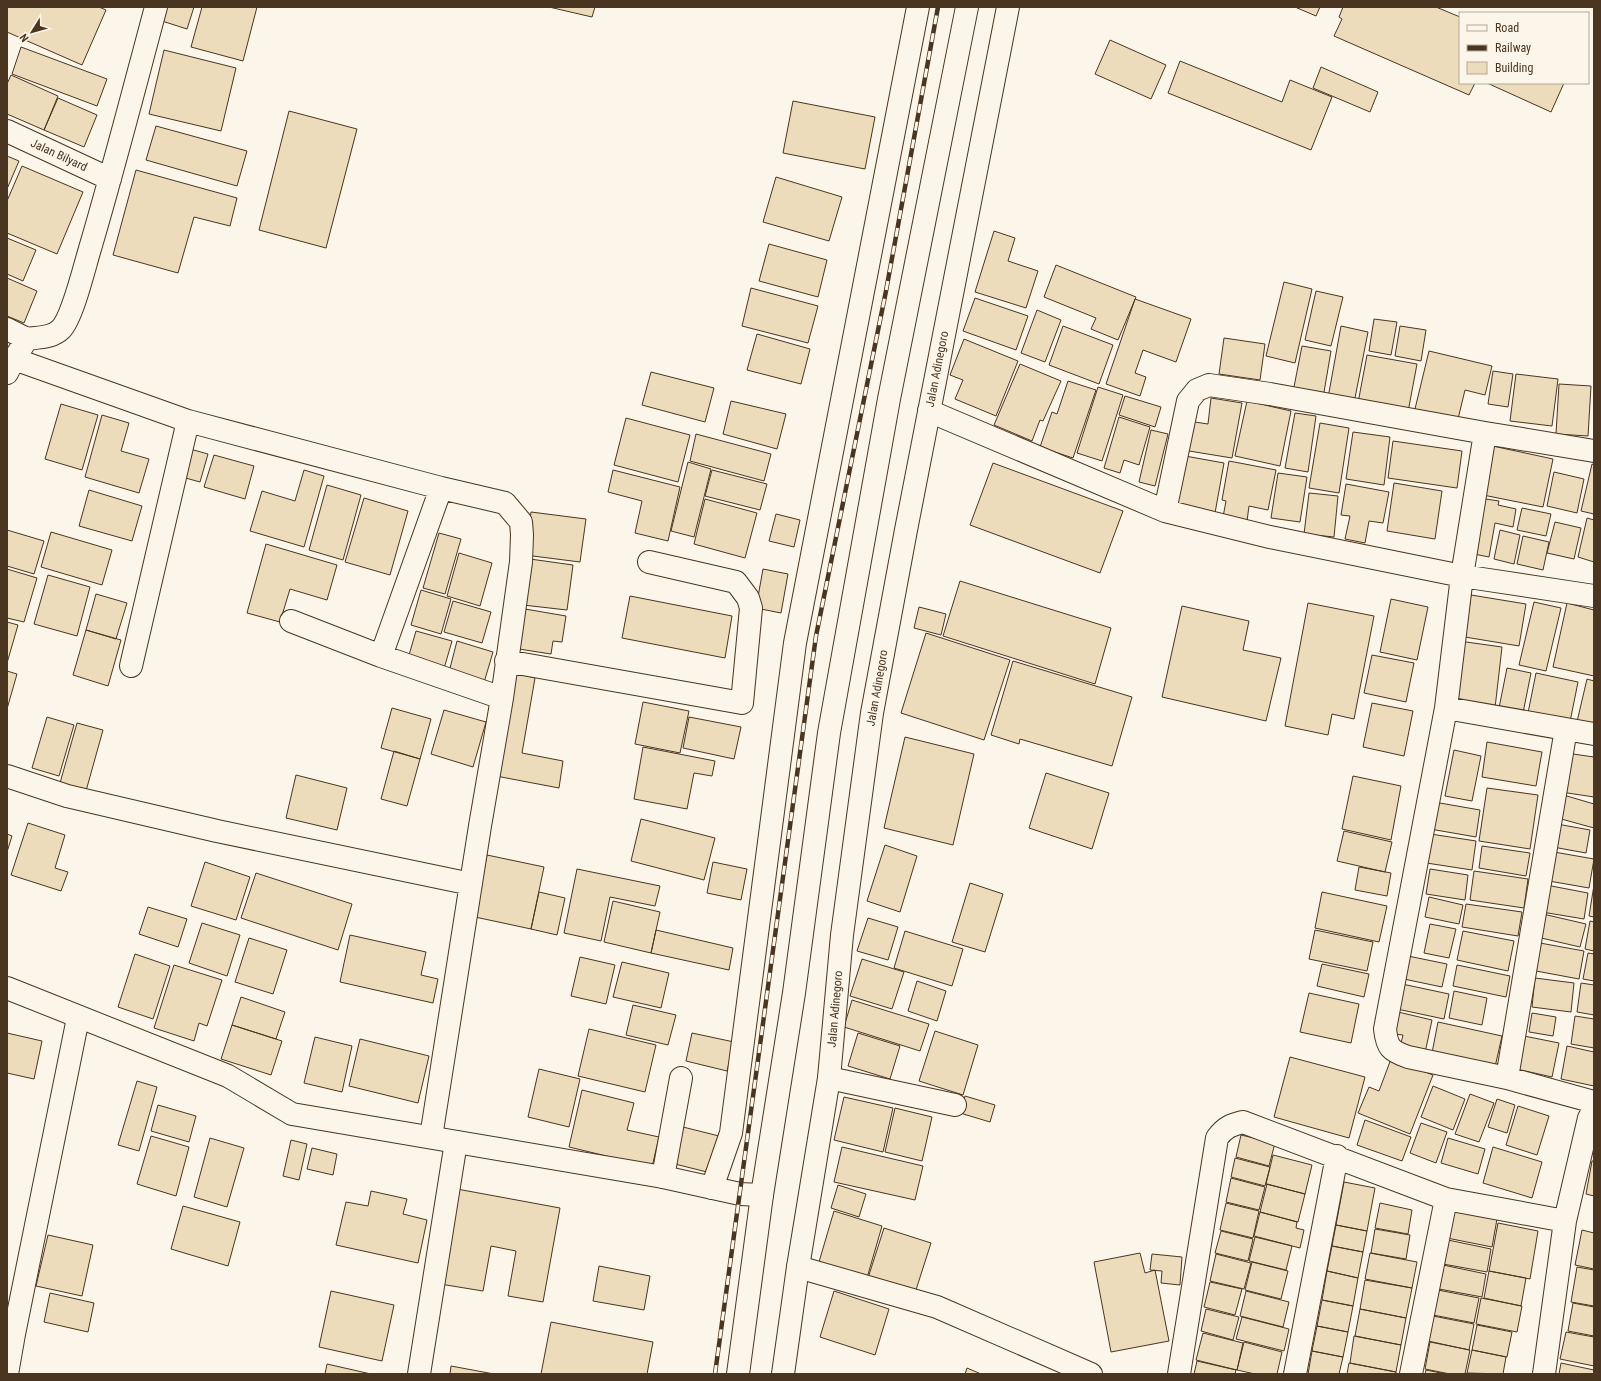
<svg xmlns="http://www.w3.org/2000/svg" width="1601" height="1381" font-family="'Roboto Condensed',sans-serif">
	<rect width="100%" height="100%" fill="#fbf6e9"/>
	<!-- building -->
	<path fill="#ecdcbc" stroke="#4a3520" d="M7 7H99L106 10 82 65 7 32Z
		M166 7H194L187 29 162 21Z
		M202 7H257L243 61 191 47Z
		M549 7H595L592 17Z
		M1295 7H1320L1316 16Z
		M1343 7H1436L1460 17V83H1475L1469 95 1334 36 1342 19 1339 17Z
		M1110 40 1166 65 1151 99 1095 74Z
		M21 47 107 79 97 106 12 74Z
		M164 50 236 68 221 131 149 114Z
		M1180 61 1282 102 1290 80 1332 97 1311 150 1168 93Z
		M1321 67 1378 92 1370 112 1313 88Z
		M11 75 58 96 44 130 7 114V84Z
		M1487 83H1564L1551 112Z
		M58 98 97 115 84 147 44 130Z
		M793 101 875 117 865 169 783 153Z
		M289 111 357 129 326 248 259 230Z
		M156 126 247 151 237 186 146 160Z
		M7 156 19 161 7 189Z
		M22 166 83 192 57 254 7 233V201Z
		M136 170 237 198 230 226 194 217 178 273 113 255Z
		M776 177 842 197 829 241 763 222Z
		M994 231 1015 238 1008 261 1038 271 1026 308 975 292Z
		M7 238 36 250 23 281 7 274Z
		M769 244 827 260 818 297 759 281Z
		M1056 265 1136 297 1118 340 1091 329 1096 318 1044 297Z
		M7 278 37 291 24 323 7 316Z
		M1284 282 1312 289 1295 363 1266 356Z
		M751 288 818 306 808 343 742 326Z
		M1316 291 1343 297 1331 346 1305 340Z
		M975 298 1028 316 1016 350 963 331Z
		M1135 299 1191 319 1176 362 1143 350 1135 373 1146 377 1140 396 1106 384Z
		M1037 310 1061 320 1045 362 1021 353Z
		M1374 319 1397 322 1391 355 1369 351Z
		M1063 326 1113 345 1099 384 1049 365Z
		M1341 326 1368 332 1354 403 1328 398Z
		M1400 326 1426 330 1421 361 1395 356Z
		M757 334 810 349 801 384 747 370Z
		M1224 338 1265 344 1260 380 1219 374Z
		M964 339 1018 361 996 416 955 399 963 380 950 375Z
		M1302 346 1331 351 1323 398 1293 392Z
		M1429 351 1492 366 1485 395 1465 390 1457 423 1414 413Z
		M1367 355 1417 364 1408 412 1358 403Z
		M1020 364 1061 381 1043 421 1040 420 1032 441 994 425Z
		M1493 371 1513 374 1508 407 1488 404Z
		M651 372 714 388 705 422 642 405Z
		M1516 374 1558 379 1552 426 1510 421Z
		M1068 381 1096 390 1073 458 1040 447 1052 412 1057 414Z
		M1559 384 1591 386 1588 436 1556 434Z
		M1098 387 1123 395 1102 461 1077 453Z
		M1125 396 1161 407 1155 427 1119 415Z
		M1211 398 1242 403 1232 458 1183 450 1188 421 1208 424Z
		M731 401 786 414 777 449 723 434Z
		M1247 401 1291 411 1280 466 1235 456Z
		M61 404 98 415 82 470 45 459Z
		M1295 413 1316 416 1308 472 1285 468Z
		M102 415 129 423 121 451 149 459 139 493 85 477Z
		M1119 417 1150 427 1139 465 1124 460 1120 473 1104 468Z
		M626 418 690 435 678 482 614 465Z
		M1320 423 1349 428 1339 493 1309 488Z
		M1151 430 1168 434 1155 486 1139 482Z
		M1353 432 1390 437 1384 485 1346 479Z
		M696 434 771 454 764 481 690 461Z
		M1393 441 1462 451 1457 488 1388 478Z
		M1488 445 1553 459 1543 507 1478 494Z
		M190 449 208 454 200 482 182 477Z
		M214 455 254 466 245 499 204 487Z
		M1185 456 1224 463 1215 513 1175 505Z
		M1229 461 1276 470 1268 510 1249 506 1247 521 1223 517 1226 501 1222 500Z
		M688 462 711 469 694 537 671 531Z
		M993 463 1123 511 1100 573 970 525Z
		M1592 464 1594 465V514L1581 511Z
		M304 470 324 476 304 547 250 531 262 491 295 501Z
		M613 470 680 487 668 541 635 533 642 501 608 492Z
		M712 470 767 484 760 510 705 496Z
		M1554 472 1584 479 1577 513 1547 506Z
		M1278 473 1307 477 1300 522 1271 518Z
		M1394 483 1442 491 1435 539 1387 531Z
		M1346 484 1389 492 1383 523 1369 521 1365 543 1345 539 1350 516 1341 515Z
		M327 485 361 495 343 560 309 550Z
		M89 490 142 506 132 541 79 526Z
		M1309 493 1338 496 1334 537 1304 534Z
		M364 498 408 511 390 575 345 562Z
		M1479 498 1499 501 1498 505 1516 509 1513 527 1495 523 1489 557 1469 553Z
		M705 499 757 513 745 558 694 544Z
		M1522 508 1551 514 1546 536 1517 530Z
		M531 512 586 519 580 562 525 555Z
		M776 514 800 520 794 547 769 541Z
		M1587 518 1594 520V562L1578 557Z
		M1555 522 1581 528 1574 559 1547 553Z
		M7 530 44 541 34 574 7 566Z
		M1500 530 1520 535 1514 564 1494 559Z
		M51 532 112 550 102 585 41 567Z
		M439 533 461 539 445 594 423 588Z
		M1523 536 1549 542 1543 570 1517 564Z
		M266 544 337 565 327 600 290 589 280 622 247 613Z
		M459 553 492 563 480 606 447 596Z
		M530 559 573 565 567 610 523 605Z
		M7 569 37 578 24 622 7 618Z
		M763 569 788 574 781 613 756 608Z
		M48 575 90 587 77 636 34 624Z
		M960 581 1111 628 1095 684 943 636Z
		M421 590 451 599 441 634 411 625Z
		M96 594 127 603 116 639 86 630Z
		M1471 595 1526 604 1519 646 1465 637Z
		M630 596 732 616 725 658 622 638Z
		M1391 599 1428 607 1417 660 1380 652Z
		M453 601 491 612 482 643 444 632Z
		M1534 602 1561 608 1546 671 1519 665Z
		M1308 603 1374 616 1354 719 1332 714 1328 735 1285 726Z
		M1567 603 1594 610V676L1553 667Z
		M1182 606 1249 621 1243 650 1281 658 1266 721 1162 697Z
		M919 607 946 614 941 635 914 628Z
		M525 609 566 616 562 642 553 641 551 654 519 649Z
		M7 622 18 625 7 663Z
		M86 630 121 640 108 686 73 675Z
		M416 631 452 641 443 672 407 662Z
		M926 633 1010 660 984 740 901 713Z
		M457 641 493 652 483 686 448 676Z
		M1459 641 1502 647 1495 708 1451 702Z
		M1372 655 1414 663 1406 702 1364 693Z
		M1013 661 1132 697 1112 766 1020 739 1019 744 991 735Z
		M1507 668 1531 673 1523 713 1499 708Z
		M7 671 17 674 7 709Z
		M514 673 535 678 522 753 563 761 559 788 496 776Z
		M1536 673 1578 682 1570 722 1528 713Z
		M1587 679 1594 681V730L1576 726Z
		M643 702 689 711 680 753 635 744Z
		M1372 703 1413 711 1404 756 1363 747Z
		M392 708 431 719 420 759 381 748Z
		M444 710 486 722 473 767 431 754Z
		M47 717 74 725 59 776 32 768Z
		M689 717 741 727 734 759 683 748Z
		M77 723 103 730 86 791 60 783Z
		M905 737 974 754 953 845 884 828Z
		M1487 742 1542 752 1536 786 1482 777Z
		M643 747 715 761 712 776 694 773 687 809 634 799Z
		M1454 750 1481 756 1472 801 1445 796Z
		M394 751 420 759 407 806 381 799Z
		M1566 753 1594 757V797L1561 792Z
		M1046 773 1109 793 1092 849 1029 828Z
		M296 775 347 788 337 830 286 818Z
		M1353 776 1401 786 1391 840 1342 829Z
		M1487 788 1538 795 1530 849 1479 841Z
		M1560 794 1594 804V828L1554 817Z
		M1434 802 1480 810 1476 837 1430 829Z
		M641 819 715 838 704 880 631 861Z
		M28 823 65 835 55 868 68 872 61 891 11 875Z
		M1557 824 1590 830 1586 853 1553 847Z
		M1344 831 1392 842 1385 872 1337 861Z
		M1424 833 1476 841 1472 870 1420 862Z
		M7 834 12 836 7 852Z
		M885 845 917 856 900 912 867 901Z
		M1482 846 1530 853 1526 876 1479 868Z
		M1554 852 1594 859 1589 888 1549 881Z
		M487 855 544 867 531 929 475 917Z
		M205 862 250 877 236 920 191 906Z
		M713 862 747 869 741 900 707 893Z
		M1359 867 1391 873 1387 896 1355 890Z
		M577 869 660 886 655 906 610 897 601 941 564 933Z
		M1430 869 1468 875 1465 900 1426 894Z
		M1474 871 1528 879 1524 908 1470 900Z
		M256 873 352 904 338 950 241 918Z
		M970 883 1003 894 985 952 952 942Z
		M1546 885 1588 893 1584 919 1542 912Z
		M1594 885V917L1589 916Z
		M539 892 565 898 557 935 531 929Z
		M1322 892 1387 906 1379 942 1315 928Z
		M1429 897 1463 905 1459 924 1425 917Z
		M613 901 660 912 651 953 604 942Z
		M1466 904 1522 912 1518 936 1462 927Z
		M148 907 187 919 178 947 139 934Z
		M1543 914 1586 924 1580 947 1537 937Z
		M868 918 898 927 888 960 857 951Z
		M1590 921 1594 922V951L1585 949Z
		M202 923 240 935 227 976 189 963Z
		M1430 924 1456 929 1449 958 1424 953Z
		M656 930 733 948 729 970 651 953Z
		M1315 930 1373 942 1367 971 1309 959Z
		M905 931 963 949 952 986 894 968Z
		M1463 931 1514 941 1508 971 1457 960Z
		M350 935 426 952 421 975 438 979 433 1003 340 982Z
		M249 938 287 950 273 994 235 982Z
		M1540 943 1584 951 1579 979 1536 971Z
		M1588 953 1594 954V981L1583 979Z
		M135 954 170 966 153 1019 118 1007Z
		M1403 955 1447 964 1442 987 1399 978Z
		M580 957 615 965 606 1004 571 996Z
		M862 959 904 972 892 1009 850 996Z
		M622 962 669 973 661 1008 613 997Z
		M1322 964 1369 974 1364 997 1317 986Z
		M174 965 222 980 207 1026 199 1023 194 1041 154 1028Z
		M1457 965 1510 976 1506 997 1453 986Z
		M1535 978 1574 983 1571 1012 1532 1007Z
		M917 981 946 991 937 1021 908 1011Z
		M1581 983 1594 985V1015L1577 1012Z
		M1402 984 1449 994 1444 1019 1397 1009Z
		M1454 991 1487 998 1482 1025 1449 1018Z
		M1309 993 1359 1004 1351 1043 1300 1032Z
		M241 997 285 1012 276 1039 232 1025Z
		M852 1000 929 1024 920 1051 844 1027Z
		M633 1005 676 1015 668 1045 626 1035Z
		M1398 1012 1432 1020 1425 1053 1400 1047 1403 1035 1393 1034Z
		M1532 1013 1556 1017 1553 1036 1529 1032Z
		M1575 1016 1594 1019V1048L1571 1044Z
		M1438 1022 1502 1036 1495 1067 1432 1053Z
		M232 1025 282 1041 271 1075 221 1059Z
		M589 1029 656 1045 645 1092 578 1076Z
		M935 1031 978 1045 963 1095 919 1081Z
		M7 1033 42 1041 34 1079 7 1073Z
		M692 1033 734 1042 727 1071 686 1061Z
		M858 1033 900 1046 890 1079 848 1066Z
		M1519 1035 1559 1043 1552 1077 1512 1068Z
		M315 1037 352 1046 342 1092 304 1083Z
		M360 1039 429 1056 418 1103 349 1086Z
		M1567 1046 1594 1052V1086L1561 1079Z
		M1290 1057 1365 1077 1349 1138 1274 1117Z
		M1391 1059 1433 1075 1410 1134 1358 1113 1369 1087 1379 1091Z
		M539 1069 580 1079 569 1127 528 1117Z
		M137 1081 157 1087 139 1151 118 1145Z
		M1433 1086 1465 1099 1453 1130 1421 1117Z
		M582 1090 634 1103 627 1130 659 1137 652 1167 569 1147Z
		M1470 1094 1494 1103 1479 1142 1455 1134Z
		M965 1096 995 1105 990 1122 960 1113Z
		M844 1097 893 1108 883 1152 834 1140Z
		M1497 1099 1515 1105 1507 1133 1488 1127Z
		M158 1105 196 1116 189 1142 151 1131Z
		M1518 1106 1549 1116 1537 1155 1506 1145Z
		M895 1108 932 1117 922 1161 885 1152Z
		M1365 1120 1411 1137 1402 1161 1357 1145Z
		M1421 1123 1447 1132 1436 1163 1410 1153Z
		M683 1127 719 1136 711 1173 675 1164Z
		M1241 1135 1275 1143 1269 1166 1236 1157Z
		M151 1136 189 1147 176 1196 137 1184Z
		M210 1138 244 1148 227 1207 194 1197Z
		M1448 1138 1485 1149 1478 1174 1441 1163Z
		M291 1140 307 1144 299 1180 283 1176Z
		M842 1147 923 1166 915 1200 834 1182Z
		M1493 1147 1542 1162 1532 1198 1483 1183Z
		M312 1148 337 1154 333 1175 307 1169Z
		M1273 1155 1312 1165 1305 1194 1266 1184Z
		M1235 1158 1270 1167 1265 1186 1231 1177Z
		M1592 1161H1594V1196L1586 1194Z
		M1231 1178 1265 1187 1259 1210 1226 1202Z
		M1344 1182 1375 1188 1367 1231 1336 1225Z
		M1267 1184 1305 1194 1298 1222 1260 1212Z
		M838 1185 866 1194 859 1217 831 1208Z
		M457 1189 560 1208 543 1302 508 1296 516 1251 491 1246 483 1291 440 1284Z
		M371 1191 407 1199 403 1214 427 1220 418 1263 336 1245 346 1202 368 1206Z
		M1226 1203 1259 1211 1253 1238 1220 1230Z
		M1380 1203 1412 1210 1408 1234 1375 1228Z
		M183 1206 240 1222 228 1266 171 1249Z
		M834 1211 882 1226 867 1278 819 1262Z
		M1453 1211 1497 1219 1492 1247 1447 1238Z
		M1260 1212 1297 1222 1296 1228 1304 1230 1300 1248 1254 1236Z
		M1498 1223 1538 1231 1530 1279 1489 1271Z
		M1336 1225 1367 1231 1363 1252 1332 1246Z
		M884 1228 931 1243 915 1293 868 1278Z
		M1375 1229 1410 1235 1406 1259 1371 1253Z
		M1582 1230 1594 1233V1269L1575 1265Z
		M1221 1231 1253 1239 1248 1261 1215 1253Z
		M48 1235 93 1245 82 1296 36 1286Z
		M1255 1237 1292 1246 1286 1270 1249 1261Z
		M1448 1240 1491 1249 1487 1272 1443 1264Z
		M1332 1246 1363 1252 1358 1278 1327 1271Z
		M1140 1253 1145 1273 1155 1270 1169 1341 1111 1352 1094 1262Z
		M1370 1253 1417 1262 1412 1288 1365 1279Z
		M1152 1254 1182 1257 1180 1285 1161 1283 1162 1271 1150 1270Z
		M1216 1254 1251 1263 1244 1289 1210 1281Z
		M1252 1262 1288 1271 1281 1299 1245 1290Z
		M1443 1265 1486 1274 1482 1297 1439 1289Z
		M599 1266 650 1276 644 1310 593 1301Z
		M1577 1267 1594 1270V1306L1571 1302Z
		M1327 1271 1358 1278 1353 1306 1322 1300Z
		M1489 1271 1526 1278 1521 1306 1484 1298Z
		M1365 1280 1412 1288 1406 1318 1360 1309Z
		M1210 1282 1242 1289 1235 1315 1204 1307Z
		M1438 1290 1479 1298 1474 1323 1433 1315Z
		M331 1291 394 1305 382 1361 319 1347Z
		M834 1291 889 1309 875 1355 820 1337Z
		M1246 1291 1289 1302 1283 1327 1240 1316Z
		M50 1293 94 1303 88 1332 44 1322Z
		M1481 1298 1522 1306 1517 1332 1476 1324Z
		M1322 1300 1353 1306 1348 1332 1317 1326Z
		M1573 1303 1594 1307V1336L1568 1331Z
		M1206 1309 1239 1317 1233 1340 1201 1331Z
		M1360 1309 1406 1318 1401 1345 1355 1336Z
		M1433 1316 1474 1324 1469 1350 1428 1341Z
		M1242 1317 1289 1329 1284 1351 1236 1339Z
		M551 1322 653 1342 647 1374H541Z
		M1477 1325 1512 1332 1507 1357 1472 1350Z
		M1317 1326 1348 1332 1343 1357 1312 1351Z
		M1566 1332 1594 1337V1366L1560 1359Z
		M1203 1333 1243 1343 1237 1370 1196 1360Z
		M1354 1336 1401 1345 1396 1372 1350 1363Z
		M1244 1342 1282 1352 1277 1374H1255L1237 1370Z
		M1430 1342 1470 1350 1465 1374H1450L1425 1369Z
		M1472 1350 1506 1357 1503 1374 1467 1373Z
		M1312 1351 1343 1357 1339 1374H1308Z
		M1197 1361 1236 1370 1235 1374H1194Z
		M1349 1363 1396 1372V1374H1347Z
		M1561 1363 1594 1370V1374H1559Z
		M327 1364 371 1374H325Z
		M451 1366 494 1374H450Z
		M967 1368 981 1374H965Z
		M1426 1370 1446 1374H1425Z"/>
	<g fill="none" stroke-linecap="round" stroke-linejoin="round">
		<!-- minor casing -->
		<g stroke="#4a3520" stroke-width="24">
			<path id="minor" d="M7 131 110 179
				M7 329 27 339
				M14 359 27 339C39 337 52 338 61 329 72 318 84 269 89 252 113 171 134 89 156 7
				M7 373 14 359 188 421 441 488 505 503 521 522 522 535 521 562 502 698 480 826 431 1137
				M929 411 1165 511 1270 537 1462 576 1594 596
				M1485 433 1462 576 1446 708 1385 1029C1387 1048 1391 1051 1408 1057L1507 1078 1594 1102
				M1165 511 1188 401 1197 390 1209 385 1270 394 1485 433 1594 451
				M291 621 381 656 502 698
				M381 656 441 488
				M506 661 742 703 751 608 748 598 736 582 649 562
				M131 666 188 421
				M1446 708 1594 734
				M7 776 67 796 217 831 471 884
				M829 1078 955 1105
				M1507 1078 1566 729
				M663 1177 681 1078
				M712 1188 731 1133 795 643 918 7
				M798 1267 937 1307 1091 1374
				M7 1374 14 1334 78 1018
				M419 1374 456 1142
				M1179 1374 1217 1138C1225 1127 1231 1125 1243 1122L1446 1199 1565 1221
				M1295 1374 1337 1156
				M1411 1374 1446 1199
				M1544 1374 1565 1221 1589 1118 1594 1110"/>
		</g>
		<!-- tertiary casing -->
		<g stroke="#4a3520" stroke-width="24">
			<path id="tertiary" d="M7 988 228 1076 292 1114 663 1177 740 1194 762 1195"/>
		</g>
		<!-- trunk casing -->
		<g stroke="#4a3520" stroke-width="24">
			<path id="trunk" d="M738 1374 762 1195 794 993 829 733 889 399 967 7
				M783 1374 798 1267 829 1078 842 935 872 713 906 530 1008 7"/>
		</g>
		<!-- minor -->
		<use href="#minor" stroke="#fbf6e9" stroke-width="22"/>
		<!-- tertiary -->
		<use href="#tertiary" stroke="#fbf6e9" stroke-width="22"/>
		<!-- trunk -->
		<use href="#trunk" stroke="#fbf6e9" stroke-width="22"/>
		<!-- rail casing -->
		<g stroke="#4a3520" stroke-width="4.5">
			<path id="rail" d="M715 1374 816 636 886 291 938 7"/>
		</g>
		<!-- rail -->
		<use href="#rail" stroke="#fbf6e9" stroke-width="3" stroke-dasharray="9" stroke-linecap="butt"/>
	</g>
	<g text-anchor="middle" dominant-baseline="central" stroke-width="3" stroke-linejoin="round" paint-order="stroke">
		<!-- street labels -->
		<g font-size="12" fill="#4a3520" stroke="#fbf6e9">
			<text transform="translate(59 155) rotate(25)">Jalan Bilyard</text>
			<text transform="translate(937 369) rotate(-79)">Jalan Adinegoro</text>
			<text transform="translate(877 688) rotate(-80)">Jalan Adinegoro</text>
			<text transform="translate(835 1009) rotate(-85)">Jalan Adinegoro</text>
		</g>
	</g>
	<!-- border -->
	<rect width="1601" height="1381" fill="none" stroke="#4a3520" stroke-width="16"/>
	<!-- legend -->
	<rect x="1459" y="12" width="130" height="72" fill="#fbf6e9" stroke="#b4a999"/>
	<rect x="1467" y="25" width="20" height="6" fill="#fbf6e9" stroke="#b4a999"/>
	<text x="1495" y="32" font-size="12" fill="#4a3520">Road</text>
	<rect x="1467" y="45" width="20" height="6" fill="#4a3520" stroke="#b4a999"/>
	<text x="1495" y="52" font-size="12" fill="#4a3520">Railway</text>
	<rect x="1467" y="62" width="20" height="12" fill="#ecdcbc" stroke="#b4a999"/>
	<text x="1495" y="72" font-size="12" fill="#4a3520">Building</text>
	<!-- north arrow -->
	<g transform="translate(32 32) rotate(233)" stroke="#fbf6e9" stroke-width="3" paint-order="stroke">
	<path d="M0-3L7 15L0 10L-7 15Z" fill="#4a3520"/>
	<text y="-6" font-size="11" font-weight="bold" text-anchor="middle" fill="#4a3520">N</text>
	</g>
</svg>
